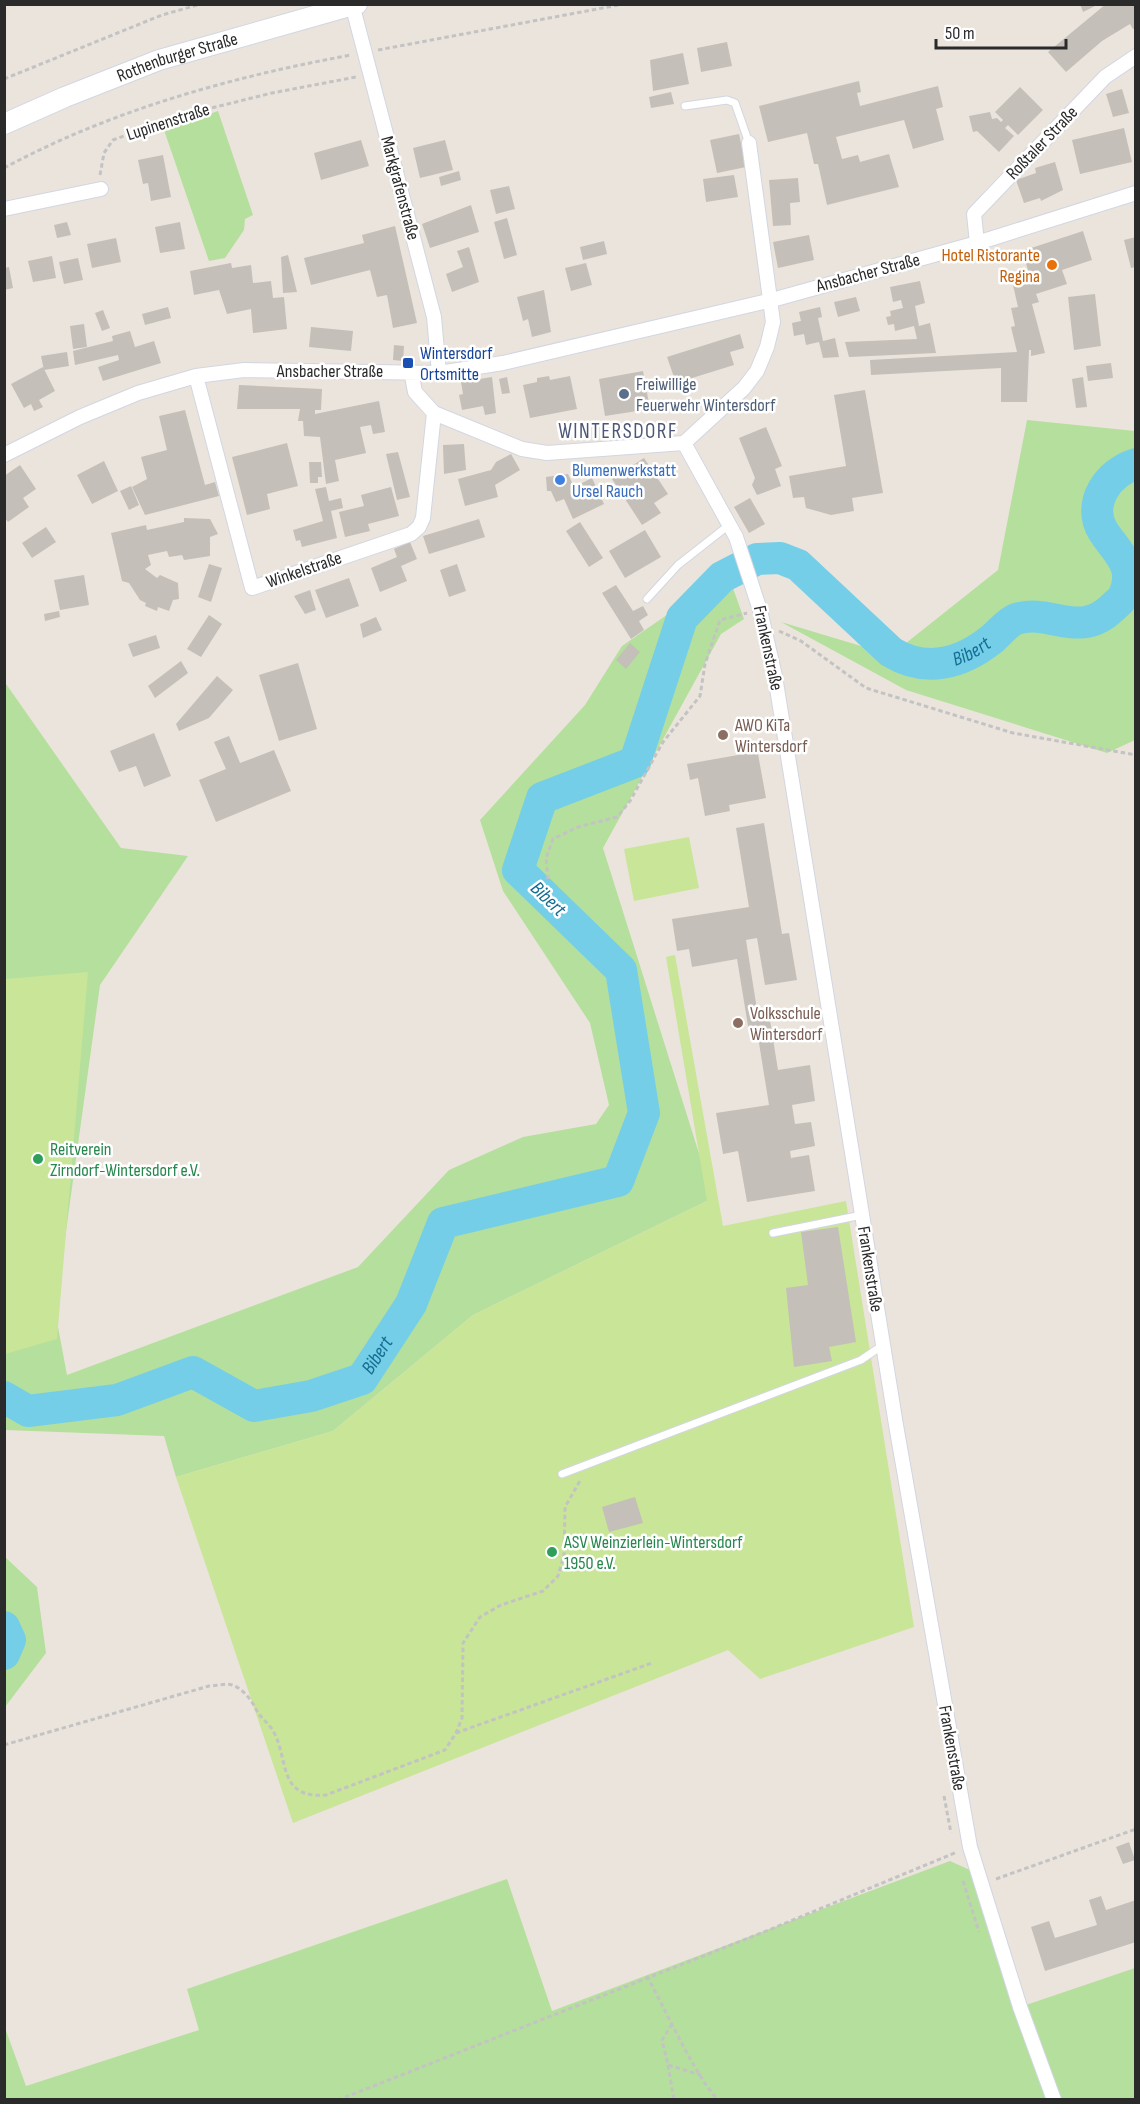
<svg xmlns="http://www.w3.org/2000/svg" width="1140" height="2104" font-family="'Sofia Sans Condensed',sans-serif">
	<rect width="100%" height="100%" fill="#ebe4dc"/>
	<!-- green -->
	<path fill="#b5df9c" d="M218 111 253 215 245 219 244 230 225 258 209 261 164 130Z
		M1027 420 1135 431V740L1107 753 906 690 781 622 891 655 998 570Z
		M724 563 744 619 721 634 603 848 713 1198 473 1315 333 1431 176 1477 164 1436 5 1430 4 681 121 848 188 856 100 985 55 1311 67 1375 358 1267 449 1170 523 1137 596 1124 609 1105 590 1023 503 891 480 820 585 705 622 646 674 610Z
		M4 1556 37 1587 46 1653 5 1707Z
		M950 1861 983 1876 1023 2006 1135 1968V2099H5L4 2025 26 2086 199 2030 187 1989 507 1879 552 2011Z"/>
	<!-- pitch -->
	<path fill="#c8e598" d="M689 837 699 888 634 901 624 849Z
		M675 955 723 1226 846 1201 914 1627 760 1679 728 1650 293 1823 176 1477 333 1431 473 1315 707 1201 666 957Z
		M88 972 57 1339 5 1354V979Z"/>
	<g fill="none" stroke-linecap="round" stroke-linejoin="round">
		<!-- river -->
		<g stroke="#75cee7" stroke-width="32">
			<path id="s1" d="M4 1397 28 1411 117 1400 193 1372 254 1406 311 1396 362 1379 411 1304 443 1223 618 1181 644 1113 621 970 518 870 542 798 635 762 682 618 722 577 757 559 780 558 798 565 891 652C925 673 961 664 992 639 999 633 1008 622 1016 619 1051 608 1079 640 1112 608 1116 604 1122 600 1124 595 1137 566 1117 553 1103 531 1086 503 1109 472 1136 464"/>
			<path d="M4 1627 10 1640 4 1654"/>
		</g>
	</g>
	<!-- building -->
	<path fill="#c4bfb8" d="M1080 4H1099L1083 12Z
		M1106 4H1136V28L1133 29 1130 24 1102 41 1066 72 1048 52Z
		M727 42 732 66 701 72 697 48Z
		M683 53 689 84 653 91 650 60Z
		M859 81 861 92 857 93 860 106 938 86 943 107 936 109 944 140 913 149 904 120 836 137 842 159 858 155 860 162 889 154 899 187 827 205 818 164H814L807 133 768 142 759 106Z
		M1020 87 1043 110 1018 135 1008 125 1005 128 1014 136 999 152 977 131 973 132 969 116 990 112 992 119 997 118 1001 122 1003 120 995 112Z
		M1122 89 1129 113 1113 117 1106 94Z
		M671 92 674 104 651 108 649 97Z
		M1124 128 1132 162 1080 174 1072 140Z
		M739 134 746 167 717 173 710 140Z
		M361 140 369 166 321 180 314 153Z
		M445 140 453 170 420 178 413 148Z
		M163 155 171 197 151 201 148 183 143 184 138 160Z
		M1055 162 1063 190 1041 201 1040 198 1024 203 1016 180 1036 173 1035 168Z
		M459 171 461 180 441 186 439 177Z
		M734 175 738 197 706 202 703 179Z
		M798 178 800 202 790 203 791 225 773 226 769 180Z
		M509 186 515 209 496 214 490 190Z
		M471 205 479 232 430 248 422 224Z
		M507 218 517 255 504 259 494 222Z
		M67 222 71 235 57 238 54 225Z
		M180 222 185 249 160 253 155 227Z
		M395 226 417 323 393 328 387 295 377 297 370 270 311 285 304 258 364 243 362 235Z
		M1083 231 1092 260 1062 270 1067 284 1036 294 1039 302 1032 304 1045 353 1031 356V350H1029L1027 402H1001V368L871 375 870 360 1017 352 1011 327 1015 326 1011 308 1018 307 1013 285 1026 282 1023 275 1029 273 1022 251Z
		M809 235 814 260 778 268 773 242Z
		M1136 237V267L1131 268 1124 240Z
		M116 238 121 262 92 268 87 244Z
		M604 241 607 254 583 260 580 247Z
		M469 247 479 282 452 292 446 274 463 267 457 251Z
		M288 255 297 292 283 293 281 257Z
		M52 256 56 278 33 282 28 261Z
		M78 258 83 280 64 284 59 262Z
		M231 263 232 268 251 265 253 283 271 281 273 298 284 297 287 329 253 333 251 309 227 314 219 290 194 295 190 271Z
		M586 263 592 285 571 291 565 268Z
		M9 267 13 288 4 290V268Z
		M920 281 925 303 915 306 919 326 930 323 936 353 849 357 845 342 917 339 914 326 895 331 894 324 888 325 886 317 891 316 890 311 903 308 901 300 893 302 890 287Z
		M544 290 551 332 532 337 528 319 523 321 517 297Z
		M1095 294 1101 346 1074 350 1068 297Z
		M856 297 860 311 838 317 834 302Z
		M168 307 171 318 145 325 142 314Z
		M820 307 822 317 818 318 823 341 835 338 839 357 823 358 819 342 806 345 804 334 794 336 792 323 801 321 799 312Z
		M103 310 110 328 102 331 95 313Z
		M84 324 87 347 73 349 70 326Z
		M311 327 353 331 351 351 309 347Z
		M130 331 135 347 154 341 161 363 103 381 98 367 119 360 118 355 75 365 73 351 113 341 112 336Z
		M740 334 744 348 730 352 734 365 676 383 667 357Z
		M394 345 404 346 403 361 393 360Z
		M67 352 69 366 44 370 41 356Z
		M1111 363 1113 378 1088 381 1086 366Z
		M43 367 55 391 39 400 43 407 34 411 31 404 24 408 11 384Z
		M643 371 650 409 605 416 599 379Z
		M549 376 550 380 570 376 577 409 530 418 523 385 537 382V378Z
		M492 377 496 413 485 415 483 406 462 410 459 395 463 394 461 382Z
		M507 377 510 393 502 394 499 379Z
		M1083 377 1087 407 1076 408 1072 379Z
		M239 385 322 389 321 410H315V414L379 401 385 432 373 434 371 425 360 427 366 453 335 460 339 481 326 484 320 437 304 436 303 421H298L300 409H237Z
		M865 390 883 493 852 498 854 511 831 515 806 508 804 497 793 498 789 476 846 466 834 395Z
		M185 410 205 485 215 482 219 496 145 515 132 487 147 479 141 457 167 450 159 416Z
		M766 427 782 466 775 469 781 486 757 495 752 485 755 478 739 438Z
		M287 443 298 486 267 494 270 509 247 515 232 457Z
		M464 444 466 470 444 474 443 445Z
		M398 452 410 497 397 500 386 454Z
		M511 454 520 470 495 485 498 497 465 506 458 479 491 470 496 462Z
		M644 458 668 494 654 503 661 513 642 525 612 479Z
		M104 461 118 491 92 504 77 475Z
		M309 462H321L322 477H318V483H310Z
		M20 465 36 489 23 498 29 507 8 522 4 517V476Z
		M568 474 574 487 592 478 604 504 573 519 564 499 556 502 551 491H547L546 477Z
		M131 486 139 505 129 510 120 491Z
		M326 487 329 501 341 498 343 508 331 511 337 538 302 547 300 540 296 541 293 530 323 521 315 489Z
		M391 487 399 516 368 524 370 531 345 537 339 512 364 506 361 495Z
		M750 498 765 524 749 533 734 507Z
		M184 518 210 519 218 534 210 537V556L184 560 182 555 169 557 167 551 148 555 151 565 145 569 157 578 160 575 178 583 179 599 173 600 169 611 158 607 157 611 145 606 146 603 140 600 129 583 122 581 111 533 146 525 147 530 184 522Z
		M479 519 485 537 429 554 423 536Z
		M580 522 603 558 589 567 566 531Z
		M46 527 56 542 32 558 22 543Z
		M645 530 661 557 625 578 609 551Z
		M410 542 417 559 401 566 407 581 380 592 371 568 397 557 394 549Z
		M209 564 222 568 211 602 198 597Z
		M457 564 466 591 449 597 440 570Z
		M84 575 89 605 60 610 54 580Z
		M349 578 359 606 326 618 315 590Z
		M616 585 633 611 643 606 648 615 639 621 644 630 631 639 602 593Z
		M310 590 316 610 305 614 294 596Z
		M59 611 60 617 45 621 44 614Z
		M209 615 222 624 201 657 187 649Z
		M376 617 382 630 363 638 360 624Z
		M156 635 160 648 133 657 128 644Z
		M630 643 640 652 626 669 616 660Z
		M181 661 188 673 155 698 148 686Z
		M298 663 317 729 279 741 259 675Z
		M217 676 233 690 209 718 179 731 176 724Z
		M154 733 171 776 144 787 136 766 119 772 110 751Z
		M229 736 240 763 274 750 291 791 216 822 199 780 226 769 214 742Z
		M756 743 766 798 729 805 730 811 705 816 698 778 690 780 687 764 738 755 736 747Z
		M764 823 782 934 789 933 797 980 765 985 757 938 746 940 758 1016 769 1014 778 1070 810 1065 815 1101 792 1105 795 1124 811 1122 815 1146 790 1151 791 1158 809 1155 815 1191 747 1202 738 1151 723 1154 716 1113 769 1105 758 1037 750 1038 737 959 692 967 689 949 677 951 672 919 749 907 736 828Z
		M838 1227 856 1342 829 1347 832 1361 794 1367 786 1288 808 1285 801 1232Z
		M635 1497 643 1523 609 1532 602 1507Z
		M1129 1842 1135 1860 1123 1864 1116 1847Z
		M1101 1896 1106 1910 1136 1900V1942L1045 1971 1031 1927 1049 1921 1055 1938 1097 1925 1089 1900Z"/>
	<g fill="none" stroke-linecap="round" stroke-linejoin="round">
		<!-- lane casing -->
		<g stroke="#d2d6e2" stroke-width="9">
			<path id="lane" d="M685 106 727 100 735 103 749 143
				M647 599 678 565 729 525
				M773 1233 862 1215
				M562 1474 861 1360 883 1345"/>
		</g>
		<!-- street casing -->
		<g stroke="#d2d6e2" stroke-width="16">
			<path id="street" d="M352 4 434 317 439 373
				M4 209 101 189
				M977 243 974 214 1105 77 1136 56
				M411 371 415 392 434 413 522 449 547 453 684 443 744 388 757 371 767 347 773 322 749 143
				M196 376 252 588 411 534 419 527 423 518 434 413
				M684 443 736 537 760 610 775 676 896 1425 970 1847 1020 2007 1054 2100
				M4 455 80 417 138 393 196 376 244 370 439 373 503 363 772 300 977 243 1136 193"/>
		</g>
		<!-- secondary casing -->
		<g stroke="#d2d6e2" stroke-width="22">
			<g id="secondary">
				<path id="s2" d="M4 124 65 97 159 60 357 4"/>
			</g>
		</g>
		<!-- path -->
		<path stroke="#c3c3c3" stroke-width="3" stroke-dasharray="4.5 3" stroke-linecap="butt" d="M378 50 624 4
			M4 79 162 15 201 4
			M4 168C112 110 231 77 351 55
			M100 175 104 153 113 140 175 117 272 93 356 77
			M779 631 801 641 866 688 1013 733 1136 755
			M548 879 546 858 553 839 578 827 617 817 630 801 663 742 700 696 705 664 720 620 747 613
			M456 1733 652 1663
			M4 1745 209 1686C215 1686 226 1683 232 1685 244 1689 252 1701 257 1711 261 1718 267 1722 272 1729 290 1758 276 1799 326 1795L445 1750 456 1733 462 1718 463 1643 480 1617 501 1605 543 1591 558 1576 564 1555 565 1507 581 1479
			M944 1796 951 1833
			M996 1879 1136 1829
			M963 1881 979 1932
			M647 1976C661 2001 700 2086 719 2100
			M672 2024 662 2040 668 2065 701 2075
			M668 2065 674 2100
			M338 2100 764 1932 957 1852"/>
		<!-- lane -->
		<use href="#lane" stroke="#fff" stroke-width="7"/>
		<!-- street -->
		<use href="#street" stroke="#fff" stroke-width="14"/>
		<!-- secondary -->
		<use href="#secondary" stroke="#fff" stroke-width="20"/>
	</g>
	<!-- markers -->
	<circle fill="#e8710a" stroke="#fff" stroke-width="2" cx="1052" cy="265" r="6"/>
	<rect fill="#1a4fb4" stroke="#fff" stroke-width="2" x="402" y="357" width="12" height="12" rx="3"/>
	<circle fill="#5c6f8a" stroke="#fff" stroke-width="2" cx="624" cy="394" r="6"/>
	<circle fill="#3f7fe0" stroke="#fff" stroke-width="2" cx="560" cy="480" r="6"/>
	<g fill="#8d6e63" stroke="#fff" stroke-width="2">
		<circle cx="723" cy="735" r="6"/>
		<circle cx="738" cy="1023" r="6"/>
	</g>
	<g fill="#2e9e5b" stroke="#fff" stroke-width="2">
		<circle cx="38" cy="1159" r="6"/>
		<circle cx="552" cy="1552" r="6"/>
	</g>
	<g text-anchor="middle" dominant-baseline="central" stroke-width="5" stroke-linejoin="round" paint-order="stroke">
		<!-- street labels -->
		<g font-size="18" fill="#2a2a2a" stroke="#fff">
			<text stroke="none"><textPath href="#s2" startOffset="186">Rothenburger Straße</textPath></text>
			<text transform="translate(168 122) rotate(-18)">Lupinenstraße</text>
			<text transform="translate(1042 143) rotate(-46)">Roßtaler Straße</text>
			<text transform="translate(400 188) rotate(75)">Markgrafenstraße</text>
			<text transform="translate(868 273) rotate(-15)">Ansbacher Straße</text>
			<text x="330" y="371">Ansbacher Straße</text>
			<text transform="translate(304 570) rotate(-19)">Winkelstraße</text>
			<text transform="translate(768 648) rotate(78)">Frankenstraße</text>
			<text transform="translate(870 1269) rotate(81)">Frankenstraße</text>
			<text transform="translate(952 1748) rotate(80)">Frankenstraße</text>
		</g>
		<!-- food labels -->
		<g font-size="18" fill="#c56008" stroke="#fff" text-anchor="end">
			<text x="1040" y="255">Hotel Ristorante<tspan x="1040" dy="21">Regina</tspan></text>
		</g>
		<!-- transit labels -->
		<g font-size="18" fill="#164399" stroke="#fff" text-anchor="start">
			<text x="420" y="353">Wintersdorf<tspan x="420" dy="21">Ortsmitte</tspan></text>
		</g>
		<!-- service labels -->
		<g font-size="18" fill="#4e5e75" stroke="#fff" text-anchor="start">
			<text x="636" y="384">Freiwillige<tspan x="636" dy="21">Feuerwehr Wintersdorf</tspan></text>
		</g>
		<!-- shop labels -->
		<g font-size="18" fill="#366cbe" stroke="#fff" text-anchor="start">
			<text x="572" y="470">Blumenwerkstatt<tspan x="572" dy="21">Ursel Rauch</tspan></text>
		</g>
		<!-- education labels -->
		<g font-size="18" fill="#785e54" stroke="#fff" text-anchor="start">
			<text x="735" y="725">AWO KiTa<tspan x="735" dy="21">Wintersdorf</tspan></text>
			<text x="750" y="1013">Volksschule<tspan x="750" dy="21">Wintersdorf</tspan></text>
		</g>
		<!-- leisure labels -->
		<g font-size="18" fill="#27864d" stroke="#fff" text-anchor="start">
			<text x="50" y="1149">Reitverein<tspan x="50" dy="21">Zirndorf-Wintersdorf e.V.</tspan></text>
			<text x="564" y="1542">ASV Weinzierlein-Wintersdorf<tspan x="564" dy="21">1950 e.V.</tspan></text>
		</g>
		<!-- water labels -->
		<g font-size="20" font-style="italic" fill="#156d93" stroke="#fff">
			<text stroke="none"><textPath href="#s1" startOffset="1776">Bibert</textPath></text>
			<text transform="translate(548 899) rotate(44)">Bibert</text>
			<text stroke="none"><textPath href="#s1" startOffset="408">Bibert</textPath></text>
		</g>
		<!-- quarter labels -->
		<g font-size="21" letter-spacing="1.5" fill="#4d5678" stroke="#fff">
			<text x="618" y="431">WINTERSDORF</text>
		</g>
	</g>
	<!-- border -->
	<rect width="1140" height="2104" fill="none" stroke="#2a2a2a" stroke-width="12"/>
	<!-- scale -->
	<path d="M936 39v9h130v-9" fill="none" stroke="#2a2a2a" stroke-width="3"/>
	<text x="945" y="39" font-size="18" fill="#2a2a2a" stroke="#ffffff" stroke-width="4.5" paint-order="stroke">50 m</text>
</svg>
